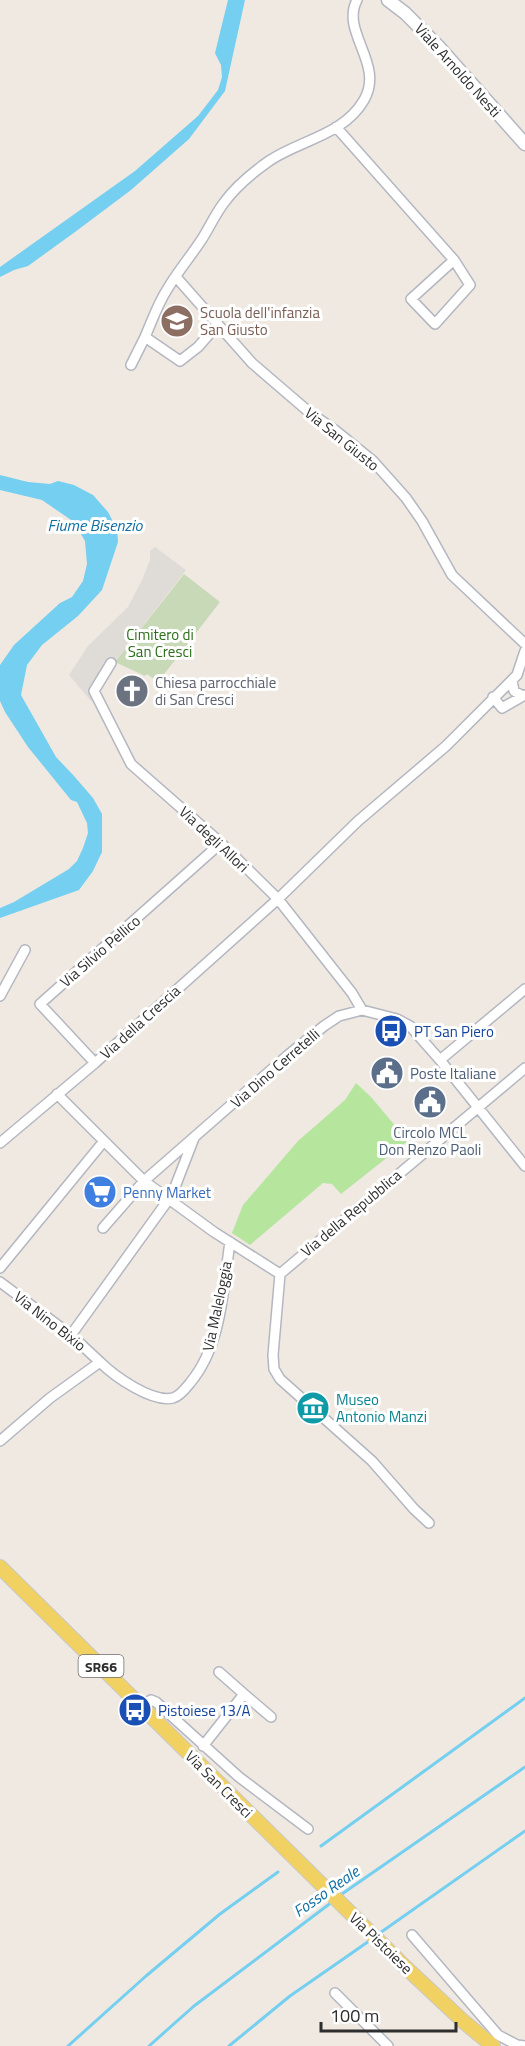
<svg xmlns="http://www.w3.org/2000/svg" width="525" height="2046" font-family="'Titillium Web',sans-serif">
	<rect width="100%" height="100%" fill="#efe9e1"/>
	<!-- green -->
	<path fill="#b6e59e" d="M356 1083 371 1097 408 1141 341 1194 332 1184 323 1183 250 1245 232 1233 243 1205 298 1141 345 1100Z"/>
	<!-- cemetery -->
	<path fill="#c8d9b8" d="M184 574 220 602 158 682 147 674 145 676 115 662Z"/>
	<!-- plaza -->
	<path fill="#dfdcd8" d="M155 547 186 570 115 662 104 685 99 695 91 701 69 675 88 646 128 607 142 580 150 560V551Z"/>
	<!-- water -->
	<path fill="#75cff0" d="M228 0H245L225 91 189 139 131 190 75 232 28 266 14 270 0 277V267L135 171 198 116 218 90 222 77 221 65 215 53Z
		M0 475 28 482 50 484 58 481 74 485 93 495 108 512 117 529 118 542 102 590 78 616 42 645 27 665 21 695 56 757 74 776 93 798 102 814V852L93 871 79 890 0 918V908L14 902 69 869 77 861 83 848 88 833 87 823 77 802 71 800 28 747 5 712 0 701V665L14 645 60 603 72 597 83 581 87 564 85 541 74 522 42 500 0 490Z"/>
	<g fill="none" stroke-linecap="round" stroke-linejoin="round">
		<!-- stream -->
		<path stroke="#75cff0" stroke-width="3" d="M321 1846 525 1698
			M339 1896 525 1767
			M377 1935 525 1831
			M68 2046 146 1976 220 1914 278 1872
			M149 2046 194 2006 332 1902
			M229 2046 290 1996 372 1939"/>
		<!-- street casing -->
		<g stroke="#b4b7c1" stroke-width="12">
			<path id="street" d="M336 127 454 260 470 285 435 324 411 299 454 260
				M176 277 252 363 309 412 336 431 373 461 406 498 422 521 452 575 525 644
				M218 324 198 347 180 361 145 337C152 321 158 303 168 288 178 271 191 256 202 239 209 228 215 215 223 204 235 187 252 173 269 161 300 140 344 135 364 100 385 64 340 32 357 0
				M131 365 145 337
				M111 663 94 691 131 764 221 843 278 899 352 993 362 1010
				M512 680 514 691 523 696 525 695
				M493 697 502 708 523 696
				M0 996 25 950
				M440 1060 525 989
				M95 1063 40 1004 221 843
				M57 1094 144 1181 214 1232 280 1274
				M0 1143 95 1063 278 899 358 821 446 746 517 675 525 651
				M103 1228 144 1181 287 1056 324 1026 339 1016 362 1010 397 1019 410 1026 440 1060 525 1166
				M0 1268 104 1141
				M0 1282 71 1335 100 1362
				M71 1335 166 1203 170 1200 194 1138
				M0 1441 50 1398 100 1362C114 1376 152 1403 173 1398 180 1396 186 1388 190 1383 222 1345 223 1289 230 1242
				M429 1523 414 1509 372 1461 280 1379 274 1369 273 1355 280 1274 525 1068
				M244 1694 271 1717
				M141 1707 151 1700 156 1702 239 1777 308 1829
				M203 1746 244 1694 219 1672
				M412 1935 498 2035 517 2045 525 2046
				M335 1993 388 2046"/>
		</g>
		<!-- secondary casing -->
		<g stroke="#b4b7c1" stroke-width="15">
			<path id="secondary" d="M388 0 405 13 438 46 525 144"/>
		</g>
		<!-- primary casing -->
		<g stroke="#c9c9c9" stroke-width="16">
			<path id="primary" d="M0 1567 401 1963 464 2022 493 2046"/>
		</g>
		<!-- street -->
		<use href="#street" stroke="#fff" stroke-width="9"/>
		<!-- secondary -->
		<use href="#secondary" stroke="#fff" stroke-width="12"/>
		<!-- primary -->
		<use href="#primary" stroke="#f2d163" stroke-width="14"/>
	</g>
	<!-- icons -->
	<defs>
		<g id="school-disc" transform="scale(1.725)"><circle r="9.5" fill="#8d6e63" stroke="#fff"/><path d="M0-5L7-2L0 1L-7-2ZM-4 1L0 2.5L4 1V4Q0 6-4 4Z" fill="#fff"/></g>
		<g id="church-disc" transform="scale(1.725)"><circle r="9.5" fill="#6b7280" stroke="#fff"/><path d="M-1.2-6h2.4v3.5h3.3v2.4h-3.3V6h-2.4V-.1h-3.3v-2.4h3.3Z" fill="#fff"/></g>
		<g id="bus-disc" transform="scale(1.725)"><circle r="9.5" fill="#1a4fb4" stroke="#fff"/><path d="M-5-6H5V4H4V6H2V4H-2V6H-4V4H-5ZM-3.5-4V0h7V-4ZM-3.5 1.2v1.5H-2V1.2ZM2 1.2v1.5H3.5V1.2Z" fill="#fff"/></g>
		<g id="civic-disc" transform="scale(1.725)"><circle r="9.5" fill="#5c6f8a" stroke="#fff"/><path d="M-.6-6.5H3V-4.5H.6V-3L4-1V1h2V6H-6V1h2V-1L-.6-3ZM-1.2 2.5V6h2.4V2.5Z" fill="#fff"/></g>
		<g id="supermarket-disc" transform="scale(1.725)"><circle r="9.5" fill="#3f7fe0" stroke="#fff"/><path d="M-6-5.5h2.5l.6 2H6L4.5 2H-2.5L-4.4-4H-6ZM-1.5 3.2a1.3 1.3 0 1 0 .1 0ZM3 3.2a1.3 1.3 0 1 0 .1 0Z" fill="#fff"/></g>
		<g id="museum-disc" transform="scale(1.725)"><circle r="9.5" fill="#0f9aa8" stroke="#fff"/><path d="M0-6L6-3V-2H-6V-3ZM-5-1h2V3h-2ZM-1-1h2V3h-2ZM3-1h2V3H3ZM-6 4H6V6H-6Z" fill="#fff"/></g>
	</defs>
	<g fill-rule="evenodd">
		<use href="#school-disc" x="177" y="321"/>
		<use href="#church-disc" x="132" y="691"/>
		<use href="#bus-disc" x="391" y="1031"/>
		<use href="#civic-disc" x="387" y="1073"/>
		<use href="#civic-disc" x="430" y="1102"/>
		<use href="#supermarket-disc" x="100" y="1192"/>
		<use href="#museum-disc" x="313" y="1408"/>
		<use href="#bus-disc" x="135" y="1710"/>
	</g>
	<g text-anchor="middle" dominant-baseline="central" stroke-width="6" stroke-linejoin="round" paint-order="stroke">
		<!-- shield labels -->
		<rect fill="#fff" stroke="#6d6d6d" stroke-width="1.5" x="78.5" y="1655" width="45" height="22" rx="4.5"/>
		<g font-size="14" font-weight="bold" fill="#2e2e2e">
			<text x="101" y="1666">SR66</text>
		</g>
		<!-- street labels -->
		<g font-size="15" fill="#2e2e2e" stroke="#fff">
			<text transform="translate(458 70) rotate(48)">Viale Arnoldo Nesti</text>
			<text transform="translate(342 439) rotate(39)">Via San Giusto</text>
			<text transform="translate(214 839) rotate(43)">Via degli Allori</text>
			<text transform="translate(100 951) rotate(-41)">Via Silvio Pellico</text>
			<text transform="translate(140 1022) rotate(-42)">Via della Crescia</text>
			<text transform="translate(275 1068) rotate(-41)">Via Dino Cerretelli</text>
			<text transform="translate(351 1213) rotate(-40)">Via della Repubblica</text>
			<text transform="translate(217 1306) rotate(-78)">Via Maleloggia</text>
			<text transform="translate(50 1321) rotate(38)">Via Nino Bixio</text>
			<text transform="translate(219 1784) rotate(45)">Via San Cresci</text>
			<text transform="translate(381 1943) rotate(44)">Via Pistoiese</text>
		</g>
		<!-- education labels -->
		<g font-size="15" fill="#785e54" stroke="#fff" text-anchor="start">
			<text x="200" y="312">Scuola dell'infanzia<tspan x="200" dy="17">San Giusto</tspan></text>
		</g>
		<!-- park labels -->
		<g font-size="15" fill="#2c6e1b" stroke="#fff">
			<text x="160" y="634">Cimitero di<tspan x="160" dy="17">San Cresci</tspan></text>
		</g>
		<!-- worship labels -->
		<g font-size="15" fill="#5b616d" stroke="#fff" text-anchor="start">
			<text x="155" y="682">Chiesa parrocchiale<tspan x="155" dy="17">di San Cresci</tspan></text>
		</g>
		<!-- transit labels -->
		<g font-size="15" fill="#164399" stroke="#fff" text-anchor="start">
			<text x="414" y="1031">PT San Piero</text>
			<text x="158" y="1710">Pistoiese 13/A</text>
		</g>
		<!-- service labels -->
		<g font-size="15" fill="#4e5e75" stroke="#fff" text-anchor="start">
			<text x="410" y="1073">Poste Italiane</text>
			<text x="430" y="1132" text-anchor="middle">Circolo MCL<tspan x="430" dy="17">Don Renzo Paoli</tspan></text>
		</g>
		<!-- shop labels -->
		<g font-size="15" fill="#366cbe" stroke="#fff" text-anchor="start">
			<text x="123" y="1192">Penny Market</text>
		</g>
		<!-- culture labels -->
		<g font-size="15" fill="#0d838f" stroke="#fff" text-anchor="start">
			<text x="336" y="1399">Museo<tspan x="336" dy="17">Antonio Manzi</tspan></text>
		</g>
		<!-- water labels -->
		<g font-size="16" font-style="italic" fill="#0d6fa3" stroke="#fff">
			<text x="95" y="525">Fiume Bisenzio</text>
			<text transform="translate(326 1891) rotate(-35)">Fosso Reale</text>
		</g>
	</g>
	<!-- scale -->
	<path d="M321 2022v9h135v-9" fill="none" stroke="#2e2e2e" stroke-width="3"/>
	<text x="330" y="2022" font-size="18" fill="#2e2e2e" stroke="#ffffff" stroke-width="4.5" paint-order="stroke">100 m</text>
</svg>
